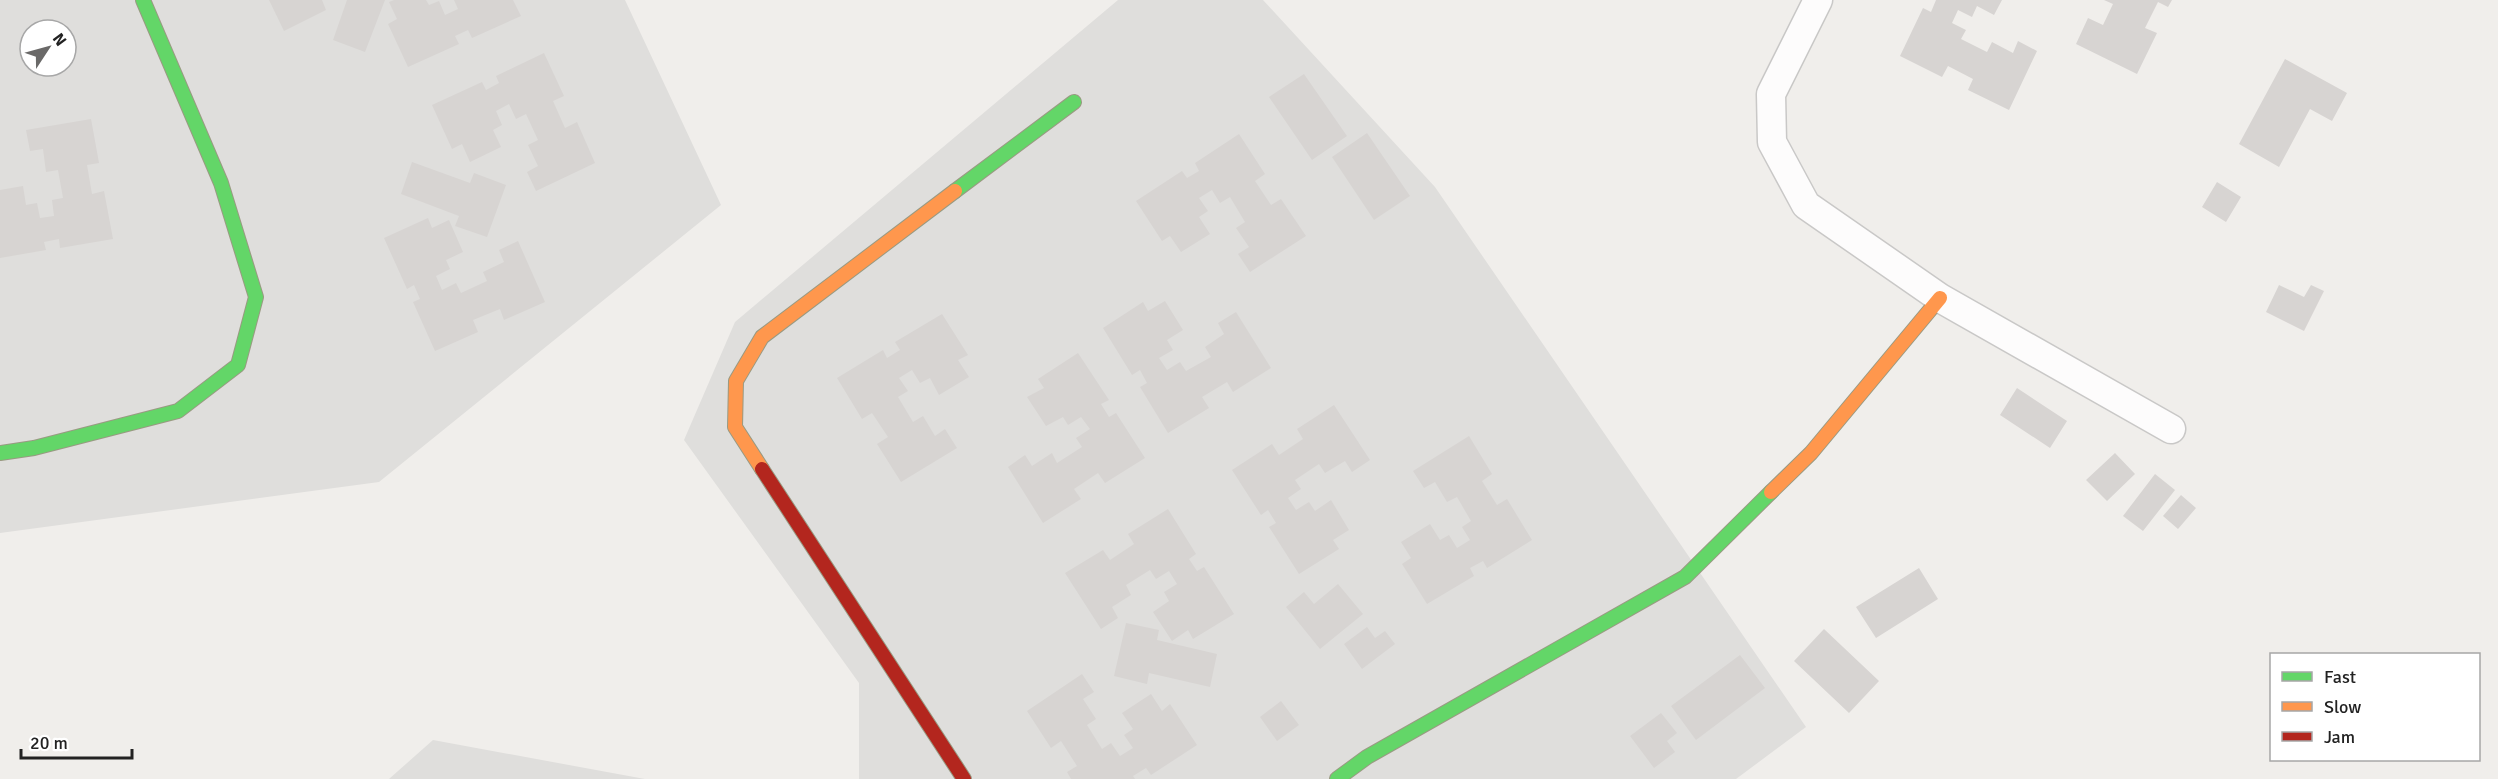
<svg xmlns="http://www.w3.org/2000/svg" width="2498" height="779" font-family="Signika,sans-serif">
	<rect width="100%" height="100%" fill="#f0eeeb"/>
	<!-- residential -->
	<path fill="#dfdedc" fill-rule="evenodd" d="M0 0H625L721 205 379 482 0 533ZM30 30H66V66H30Z
		M1118 0H1263L1435 187 1806 727 1736 779H859V683L684 440 735 322Z
		M433 740 645 779H389Z"/>
	<!-- building -->
	<path fill="#d7d4d2" d="M269 0H322L326 10 284 31Z
		M347 0H385L365 52 333 40Z
		M394 0H426L429 5 439 1 445 15 458 9 454 0H513L521 16 472 38 468 30 455 36 459 44 408 67 388 24 397 19 389 2Z
		M1936 0H2002L1994 15 1977 6 1972 17 1958 10 1952 23 1966 30 1961 39 1987 52 1992 42 2013 53 2018 41 2037 51 2009 110 1968 90 1973 79 1948 66 1942 77 1900 56 1923 8 1931 12Z
		M2104 0H2172L2168 7 2158 2 2145 28 2157 33 2137 74 2076 44 2088 18 2103 25 2113 4Z
		M544 53 564 96 553 101 565 128 577 122 595 163 536 191 527 172 538 166 528 145 538 140 526 114 516 119 509 104 496 111 502 125 493 130 501 147 470 162 462 144 452 149 432 105 482 82 486 90 499 83 496 76Z
		M2285 59 2347 93 2332 121 2310 109 2279 167 2239 144Z
		M1304 74 1347 136 1312 160 1269 97Z
		M91 119 99 163 87 165 92 194 104 191 113 239 60 248 59 239 44 242 46 250 0 258V190L23 186 26 205 37 203 40 218 54 216 52 200 63 198 58 170 46 172 43 149 30 151 26 130Z
		M1367 133 1410 196 1374 220 1332 157Z
		M1239 134 1265 174 1255 181 1271 205 1281 199 1306 236 1250 272 1238 254 1249 247 1236 228 1245 222 1230 197 1220 203 1212 190 1199 198 1208 211 1199 217 1210 234 1181 252 1170 236 1162 241 1136 201 1182 171 1187 178 1199 171 1195 163Z
		M412 162 470 183 474 173 506 185 487 237 455 226 459 216 401 194Z
		M2217 182 2241 197 2226 222 2202 207Z
		M428 218 432 228 449 220 463 252 446 260 450 269 436 276 442 290 456 283 461 293 487 281 483 272 504 262 499 250 518 241 545 302 504 320 500 309 473 320 478 332 435 351 413 302 420 299 414 285 407 289 384 238Z
		M2279 285 2304 297 2311 285 2324 291 2304 331 2266 312Z
		M1165 301 1183 330 1167 340 1173 350 1159 358 1167 370 1180 362 1186 371 1211 357 1205 347 1224 334 1218 323 1236 312 1271 368 1233 392 1227 382 1202 397 1209 408 1168 433 1140 387 1147 383 1140 370 1132 375 1103 328 1143 302 1148 311Z
		M942 314 968 355 958 360 969 377 939 395 930 378 920 383 912 370 899 378 908 391 898 397 913 422 923 416 935 436 945 429 957 448 901 482 877 444 888 437 872 413 862 419 837 378 883 350 887 358 900 350 895 342Z
		M1078 353 1109 400 1101 404 1109 417 1116 413 1145 458 1105 483 1098 473 1074 489 1081 499 1043 523 1008 467 1025 455 1032 466 1052 453 1057 463 1082 447 1076 438 1090 429 1081 417 1068 425 1063 417 1046 426 1027 397 1044 388 1038 379Z
		M2017 388 2067 421 2050 448 2000 415Z
		M1334 405 1370 460 1352 472 1345 461 1325 473 1319 464 1295 480 1301 489 1288 498 1296 510 1309 502 1315 511 1331 500 1349 530 1333 540 1339 549 1299 574 1269 527 1276 523 1268 510 1261 515 1232 470 1272 444 1279 455 1303 439 1297 429Z
		M1469 436 1492 474 1482 481 1497 505 1507 499 1532 540 1487 568 1483 561 1470 568 1474 576 1427 604 1402 564 1411 558 1401 542 1430 524 1440 540 1449 535 1457 548 1470 540 1462 527 1471 521 1457 497 1447 502 1435 482 1424 488 1413 471Z
		M2115 453 2135 474 2107 501 2086 480Z
		M2155 474 2175 490 2143 531 2123 516Z
		M2181 495 2196 508 2178 529 2163 516Z
		M1168 509 1196 554 1189 559 1197 571 1204 567 1234 614 1193 639 1188 630 1172 641 1153 612 1169 601 1164 592 1177 584 1169 571 1156 579 1150 570 1126 585 1131 595 1112 607 1118 618 1101 629 1065 573 1103 550 1110 560 1134 544 1128 534Z
		M1919 568 1938 599 1876 638 1856 607Z
		M1338 584 1363 614 1320 649 1286 607 1304 592 1314 604Z
		M1126 623 1159 630 1157 640 1217 654 1210 687 1149 673 1147 684 1114 676Z
		M1367 627 1375 638 1385 631 1395 644 1362 669 1344 644Z
		M1824 629 1879 681 1849 713 1794 661Z
		M1740 655 1765 688 1696 740 1671 706Z
		M1082 674 1094 692 1083 699 1096 719 1087 725 1102 749 1111 743 1120 756 1133 748 1124 735 1133 729 1122 713 1151 694 1162 711 1170 704 1197 745 1151 775 1146 768 1133 776 1135 779H1071L1067 772 1077 766 1061 741 1051 748 1027 711Z
		M1281 701 1299 725 1277 741 1260 717Z
		M1661 713 1677 733 1667 741 1675 752 1654 768 1630 736Z"/>
	<g fill="none" stroke-linecap="round" stroke-linejoin="round">
		<!-- street casing -->
		<g stroke="#c9c8c7" stroke-width="31">
			<path id="street" d="M1818 0 1771 94 1772 142 1806 205 1940 298 2171 429"/>
		</g>
		<!-- fast casing -->
		<g stroke="#999a82" stroke-width="16">
			<path id="fast" d="M955 191 1074 102
				M0 453 34 448 178 411 238 365 256 297 221 183 143 0
				M1337 779 1367 757 1685 577 1771 492"/>
		</g>
		<!-- slow casing -->
		<g stroke="#999a82" stroke-width="16">
			<path id="slow" d="M762 469 735 427 736 381 762 337 955 191
				M1771 492 1811 453 1940 298"/>
		</g>
		<!-- jam casing -->
		<g stroke="#999a82" stroke-width="16">
			<path id="jam" d="M762 469 964 779"/>
		</g>
		<!-- street -->
		<use href="#street" stroke="#fdfcfc" stroke-width="28"/>
		<!-- fast -->
		<use href="#fast" stroke="#63d668" stroke-width="14"/>
		<!-- slow -->
		<use href="#slow" stroke="#ff974d" stroke-width="14"/>
		<!-- jam -->
		<use href="#jam" stroke="#b3261e" stroke-width="14"/>
	</g>
	<!-- legend -->
	<rect x="2270" y="653" width="210" height="108" fill="#ffffff" stroke="#a7a7a7" stroke-width="1.5"/>
	<rect x="2282" y="672" width="30" height="9" fill="#63d668" stroke="#a7a7a7" stroke-width="1.5"/>
	<text x="2324" y="683" font-size="18" fill="#222222">Fast</text>
	<rect x="2282" y="702" width="30" height="9" fill="#ff974d" stroke="#a7a7a7" stroke-width="1.5"/>
	<text x="2324" y="713" font-size="18" fill="#222222">Slow</text>
	<rect x="2282" y="732" width="30" height="9" fill="#b3261e" stroke="#a7a7a7" stroke-width="1.5"/>
	<text x="2324" y="743" font-size="18" fill="#222222">Jam</text>
	<!-- north arrow -->
	<g transform="translate(48 48) rotate(54)"><circle r="28" fill="#ffffff" stroke="#a7a7a7" stroke-width="1.5"/>
	<path d="M0-4.5L10 22L0 15L-10 22Z" fill="#6a6968"/>
	<text y="-9" font-size="16" font-weight="bold" text-anchor="middle" fill="#222222">N</text>
	</g>
	<!-- scale -->
	<path d="M21 749v9h111v-9" fill="none" stroke="#222222" stroke-width="3"/>
	<text x="30" y="749" font-size="18" fill="#222222" stroke="#ffffff" stroke-width="4.5" paint-order="stroke">20 m</text>
</svg>
